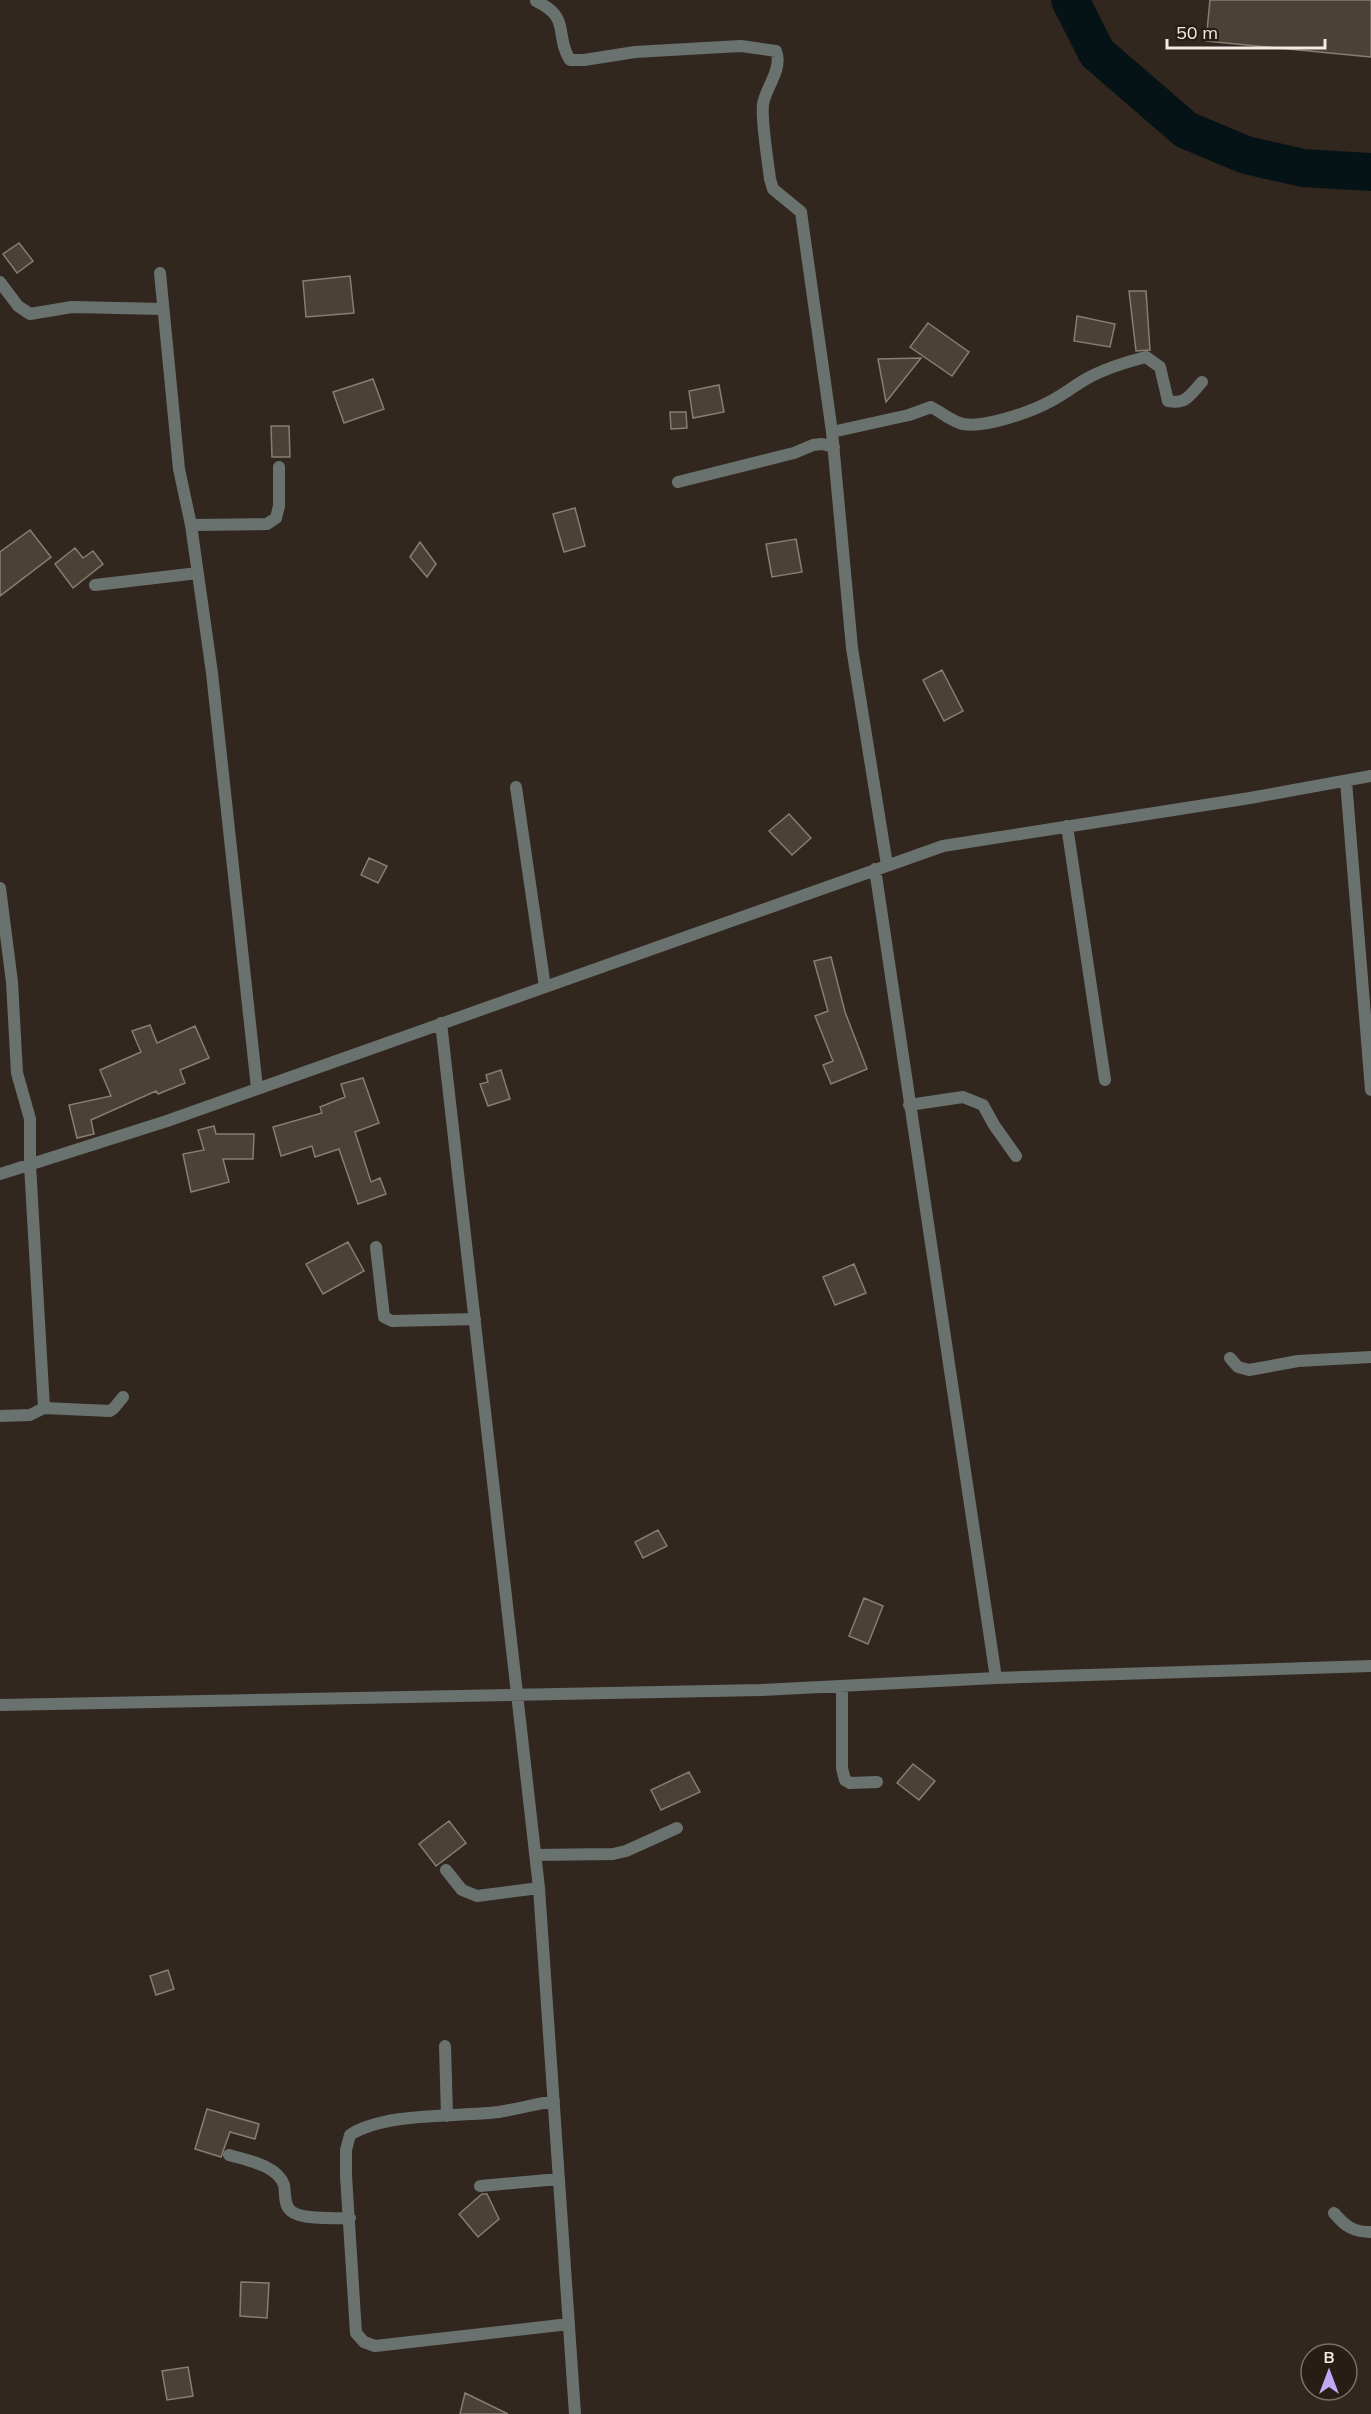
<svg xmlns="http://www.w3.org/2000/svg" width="1371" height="2414" font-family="Mulish,sans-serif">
	<rect width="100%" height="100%" fill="#32271e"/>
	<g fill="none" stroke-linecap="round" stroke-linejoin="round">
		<!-- river -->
		<path stroke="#051316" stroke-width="38" d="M1070 0 1097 53 1186 130 1246 155 1303 168 1371 172"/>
	</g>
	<!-- building -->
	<path fill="#4c4137" stroke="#897c71" stroke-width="1.5" d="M1210 0H1371V57L1206 41Z
		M19 243 33 261 17 273 3 254Z
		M350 276 354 313 306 317 303 281Z
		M1129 291H1146L1150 350 1136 351Z
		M1077 316 1115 324 1110 347 1074 341Z
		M928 323 969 352 952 376 910 347Z
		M921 358 886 402 878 359Z
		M373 379 384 409 344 423 333 392Z
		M719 385 724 412 693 418 689 391Z
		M670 412H686L687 428 671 429Z
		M271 426H289L290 457H272Z
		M575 508 585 546 564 552 553 514Z
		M30 530 51 557 0 596V552Z
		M796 539 802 572 772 577 766 544Z
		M420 542 436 564 427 577 410 557Z
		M75 548 83 558 93 551 103 564 73 588 55 564Z
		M942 670 963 711 944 721 923 680Z
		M789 814 811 838 792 855 769 831Z
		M369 858 387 866 378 883 361 875Z
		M831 957 845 1012 867 1069 831 1084 823 1065 833 1061 815 1016 828 1011 814 961Z
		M150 1025 157 1043 195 1026 209 1058 180 1070 185 1083 158 1094 156 1091 91 1120 94 1134 77 1138 69 1105 111 1096 100 1070 141 1052 132 1031Z
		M501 1070 510 1099 488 1106 480 1084 488 1082 486 1075Z
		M363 1078 379 1123 355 1132 371 1182 380 1178 386 1194 358 1204 339 1149 315 1157 312 1146 281 1156 273 1127 322 1113 320 1107 345 1097 341 1084Z
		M214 1126 216 1134H254L253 1159H223L229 1182 191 1192 183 1154 204 1150 198 1130Z
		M348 1242 364 1271 323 1294 306 1264Z
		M854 1264 866 1293 835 1305 823 1277Z
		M658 1530 667 1546 643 1558 635 1542Z
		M864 1598 883 1606 868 1644 849 1636Z
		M913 1764 935 1781 919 1800 897 1783Z
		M689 1772 700 1792 661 1810 651 1790Z
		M449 1821 466 1843 436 1866 419 1844Z
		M168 1970 174 1989 156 1995 150 1976Z
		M207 2109 259 2124 255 2139 230 2132 221 2157 195 2149Z
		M482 2194H487L499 2219 478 2237 459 2214Z
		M241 2282 269 2283 267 2318 240 2316Z
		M188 2367 193 2396 167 2400 162 2371Z
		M465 2393 508 2414H460Z"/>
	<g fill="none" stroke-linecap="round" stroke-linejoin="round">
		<!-- minor -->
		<path stroke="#6a726f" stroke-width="12" d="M536 1C572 18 554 35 570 60H584L635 52 705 48 741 46 776 51C783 69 766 87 763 104 761 120 768 162 770 179L773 189 801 212 832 432 852 648 887 865
			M160 273 179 469 191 525 212 673 257 1088
			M0 282 18 306 30 314 72 307 163 309
			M832 432 909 415 931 407C941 412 952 422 963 424 985 428 1031 412 1051 401 1063 395 1074 386 1086 379 1104 369 1126 362 1146 357L1160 367 1168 401C1186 405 1190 395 1202 382
			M678 482 794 453 813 445 822 444 834 447
			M191 525 267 524 276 518 279 506V467
			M95 585 198 573
			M1346 781 1371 1090
			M516 787 545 987
			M1067 826 1105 1080
			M875 869 996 1678
			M0 888 12 982 17 1073 30 1119V1165L44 1408 30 1415 0 1416
			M441 1023 539 1888 575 2414
			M909 1105 963 1097 983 1105 994 1125 1016 1156
			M0 1174 167 1121 943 846 1250 798 1371 776
			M376 1247 384 1317 392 1321 475 1319
			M1230 1358 1238 1367 1249 1370 1298 1361 1371 1357
			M44 1408 110 1411 114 1408 123 1397
			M842 1686V1768L845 1780 850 1783 877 1782
			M0 1705 761 1690 996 1678 1371 1666
			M535 1855 613 1854 626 1851 677 1828
			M446 1870 462 1890 477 1896 539 1888
			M445 2046 447 2116
			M554 2101C536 2104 517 2109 499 2112 457 2117 384 2112 350 2135L346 2150V2176L356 2333 364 2342 375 2346 569 2324
			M229 2155C246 2160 277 2165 284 2185 286 2193 283 2204 291 2211 301 2220 336 2218 350 2218
			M480 2186 559 2179
			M1334 2213C1345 2226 1353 2232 1371 2232"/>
	</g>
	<!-- north arrow -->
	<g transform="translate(1329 2372)"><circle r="28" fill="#281d14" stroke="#796f67" stroke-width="1.5"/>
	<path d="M0-4.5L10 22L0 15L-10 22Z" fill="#c2a7f2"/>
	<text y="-9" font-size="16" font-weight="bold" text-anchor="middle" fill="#f2eae4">B</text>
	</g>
	<!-- scale -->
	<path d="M1167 39v9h158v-9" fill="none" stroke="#f2eae4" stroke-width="3"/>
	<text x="1176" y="39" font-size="18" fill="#f2eae4" stroke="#281d14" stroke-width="4.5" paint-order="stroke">50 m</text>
</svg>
